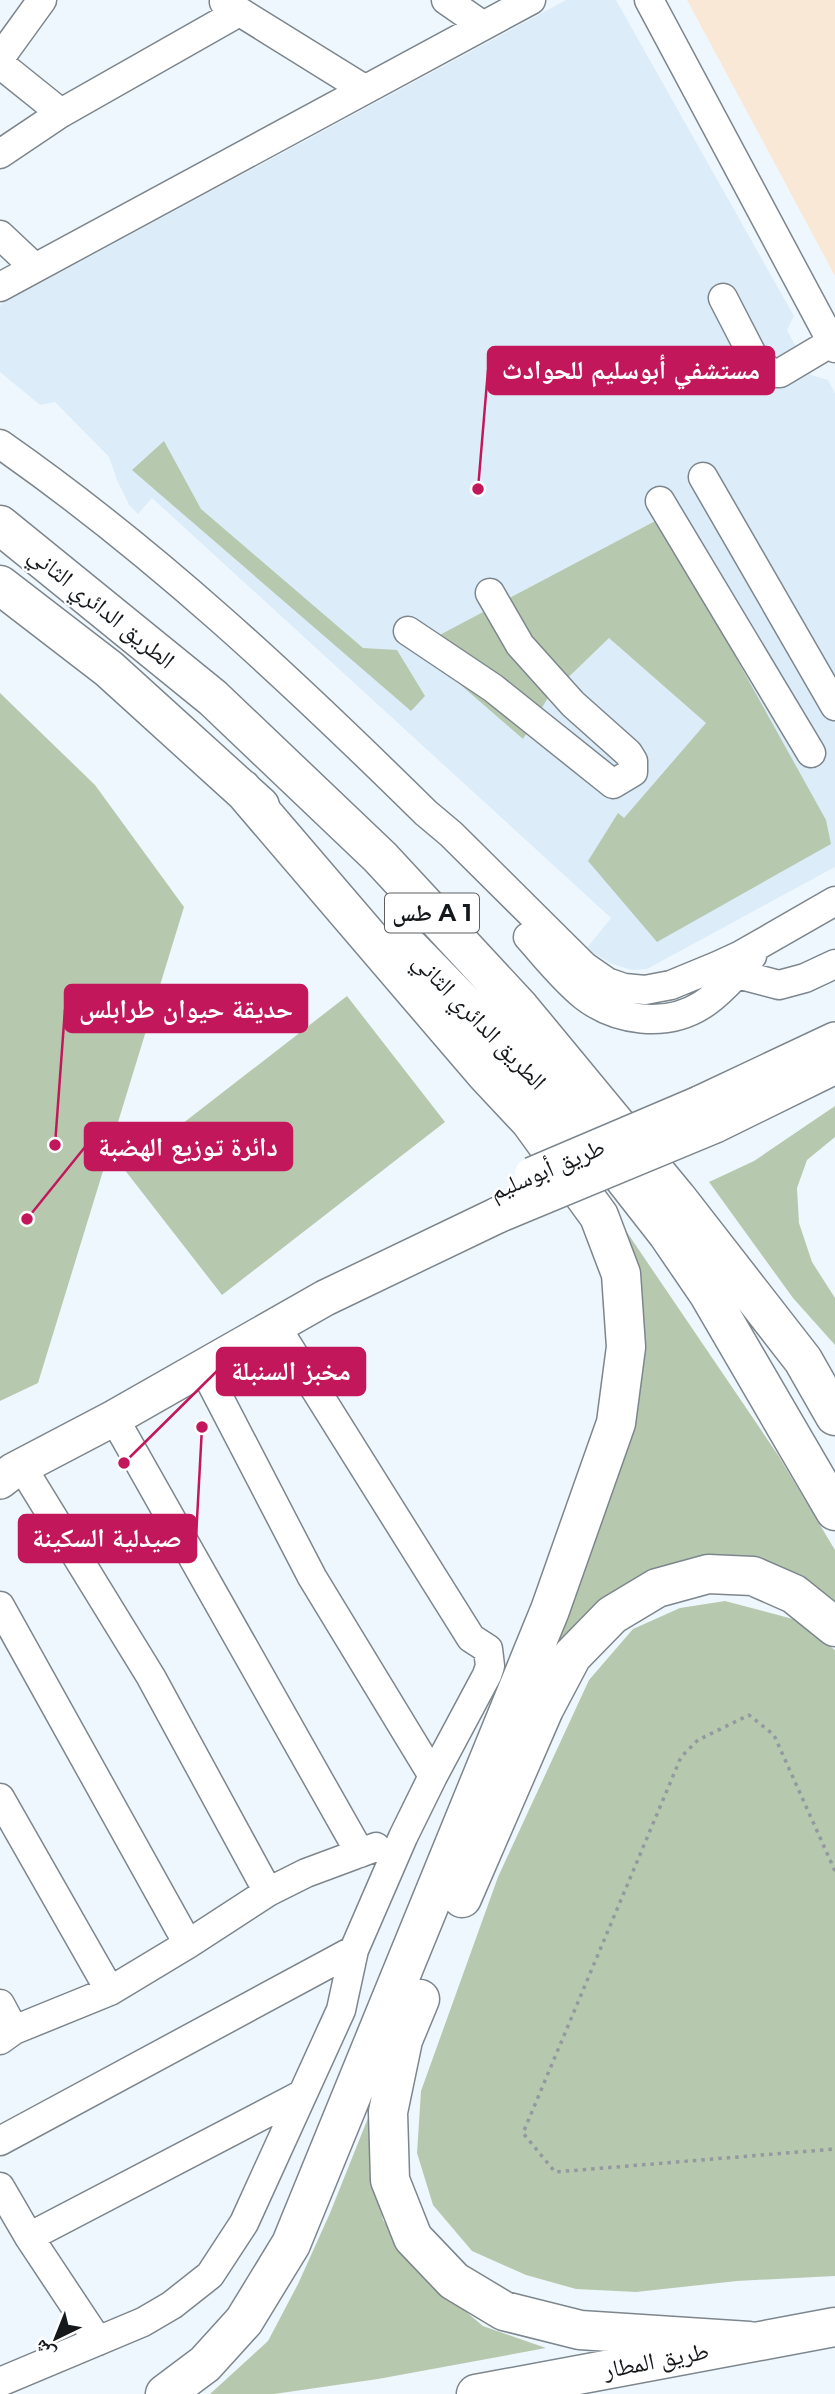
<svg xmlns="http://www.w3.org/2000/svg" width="835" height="2394" font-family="Montserrat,'Noto Naskh Arabic',sans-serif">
	<rect width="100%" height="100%" fill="#eff7fe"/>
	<!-- built -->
	<path fill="#dcedf9" d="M566 0H616L794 316 787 330 811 375 828 380 835 393V867L647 969 632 970 612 964 586 949 611 918 152 498 138 514 129 505 117 480 109 457 55 402 40 405 0 372V305Z"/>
	<!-- education -->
	<path fill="#fae8d7" d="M687 0H835V276Z"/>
	<!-- green -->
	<path fill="#b6c9af" d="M164 441 201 509 363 648 397 650 425 696 411 711 132 470Z
		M659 519 826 820 831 844 657 942 588 861 618 813 624 818 706 723 609 638 549 696 523 739 417 647Z
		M0 693 95 785 184 907 38 1383 0 1401Z
		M347 996 445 1122 222 1295 124 1169Z
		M835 1106V1137L807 1160 797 1188 799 1223 812 1262 835 1298V1345L793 1298 709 1182 754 1161Z
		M620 1222 778 1455 835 1550V1604L758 1566 543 1658 624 1429Z
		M725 1601 793 1619 835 1650V2276L737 2281 636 2292 576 2289 526 2275 472 2251 433 2205 417 2153 421 2091 498 1877 589 1680 633 1629 680 1608Z
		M370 2113 369 2155 383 2220 419 2272 483 2326 546 2348 378 2379 274 2394H210L268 2341 298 2284 330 2213Z"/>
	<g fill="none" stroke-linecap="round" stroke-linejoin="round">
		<!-- minor casing -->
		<g stroke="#7d868d" stroke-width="31">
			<path id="minor" d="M446 0 482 25
				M649 0 835 348
				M224 2 364 89
				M0 58 42 0
				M0 64 61 113
				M0 154 61 113 239 12
				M0 235 34 267
				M0 287 531 0
				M723 298 755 360 772 373H780L832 342
				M0 444C155 552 292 681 426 813L451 834 584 966 607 982 624 988 645 990 671 985 717 966 741 955 835 901
				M703 477 835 706
				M660 501 811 753
				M408 631 493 688 613 784 633 772V761L628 753 573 704 520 645 490 593
				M528 937C546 957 563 979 584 996 616 1021 666 1028 702 1005 721 993 737 973 752 956
				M737 974 779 985 805 978 835 964
				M203 1367 312 1577 433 1776
				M114 1418 360 1853
				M22 1467 151 1677 268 1892
				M0 1606 188 1944
				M0 1798 110 1991
				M0 2004 14 2030
				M0 2040 14 2030 110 1991 188 1944 268 1892 306 1873 376 1847
				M0 2141 354 1950
				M0 2187 29 2237 98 2341
				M29 2237 301 2095
				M0 2382 143 2322 172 2305 210 2275 244 2223 341 2010 354 1950 403 1837 433 1776 487 1675 490 1666 488 1649 471 1638 275 1325"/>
		</g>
		<!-- major casing -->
		<g stroke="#7d868d" stroke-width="38">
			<path id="major" d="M699 1104 835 1040
				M715 1125 835 1066
				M0 1481 13 1471 114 1418 325 1298 498 1215"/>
		</g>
		<!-- highway casing -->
		<g stroke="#7d868d" stroke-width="41">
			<path id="highway" d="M0 525 213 698 380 857 520 1008 677 1198 803 1360 835 1416
				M0 585 109 669 260 806
				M403 941 521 1062 624 1178 667 1233 708 1293 835 1511
				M462 1898 544 1709 572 1656 612 1615 657 1588 708 1574 753 1576 794 1594 835 1627
				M420 1999 403 2040 388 2112 390 2180 413 2238 454 2281 504 2311 580 2330 749 2341
				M165 2394 205 2364 244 2321 291 2244 550 1610 616 1423 626 1347 621 1274 599 1216 530 1121 485 1073 242 789
				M476 2394 835 2327"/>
		</g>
		<!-- path -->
		<path stroke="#94999f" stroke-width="3.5" stroke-dasharray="3.5 5" stroke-linecap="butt" d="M835 1871 774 1735 749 1715 698 1740 681 1757 523 2133 555 2172 835 2149"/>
		<!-- minor -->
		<use href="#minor" stroke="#fff" stroke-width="28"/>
		<!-- major -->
		<use href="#major" stroke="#fff" stroke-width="35"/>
		<!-- highway -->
		<use href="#highway" stroke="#fff" stroke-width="38"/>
		<!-- major-bridge casing -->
		<g stroke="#7d868d" stroke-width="38" stroke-linecap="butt">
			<path id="major-bridge" d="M532 1175 699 1104
				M498 1215 715 1125"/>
		</g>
		<!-- major-bridge -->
		<use href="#major-bridge" stroke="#fff" stroke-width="35"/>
	</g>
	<g text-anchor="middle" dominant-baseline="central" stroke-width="5" stroke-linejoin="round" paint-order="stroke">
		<!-- shield labels -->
		<rect fill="#fff" stroke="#5c5e60" stroke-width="2" x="385" y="893.5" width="94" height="39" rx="5"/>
		<g font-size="23" font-weight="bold" fill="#16191c">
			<text x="432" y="913">طس A 1</text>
		</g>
		<!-- street labels -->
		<g font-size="24" fill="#16191c" stroke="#fff">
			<text transform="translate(102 607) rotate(39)">الطريق الدائري الثاني</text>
			<text transform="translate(480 1021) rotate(46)">الطريق الدائري الثاني</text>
			<text transform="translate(547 1169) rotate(-23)">طريق أبوسليم</text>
			<text transform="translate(656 2360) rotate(-11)">طريق المطار</text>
		</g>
	</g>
	<!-- callouts -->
	<path fill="none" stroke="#c2185b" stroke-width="2.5" d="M478 489L488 370M55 1145L65 1009M27 1219L85 1147M124 1463L217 1371M202 1427L196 1538"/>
	<g fill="#c2185b" stroke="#fff" stroke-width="2.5">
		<circle cx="478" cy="489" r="7"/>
		<circle cx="55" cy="1145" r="7"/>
		<circle cx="27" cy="1219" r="7"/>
		<circle cx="124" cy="1463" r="7"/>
		<circle cx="202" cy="1427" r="7"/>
	</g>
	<g fill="#c2185b" stroke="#c2185b" stroke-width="2.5">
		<rect x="488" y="347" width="286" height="47" rx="7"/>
		<rect x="65" y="985" width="242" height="47" rx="7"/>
		<rect x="85" y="1123" width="207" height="47" rx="7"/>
		<rect x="217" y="1348" width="148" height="47" rx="7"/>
		<rect x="19" y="1515" width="177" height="47" rx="7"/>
	</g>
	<g font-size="26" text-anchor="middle" font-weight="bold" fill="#fff">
		<text x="631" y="379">مستشفي أبوسليم للحوادث</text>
		<text x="186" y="1018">حديقة حيوان طرابلس</text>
		<text x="188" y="1156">دائرة توزيع الهضبة</text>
		<text x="291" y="1380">مخبز السنبلة</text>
		<text x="107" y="1547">صيدلية السكينة</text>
	</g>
	<!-- north arrow -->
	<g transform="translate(56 2338) rotate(223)" stroke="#ffffff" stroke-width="5" paint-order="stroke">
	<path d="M0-5L12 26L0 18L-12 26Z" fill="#16191c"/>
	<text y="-10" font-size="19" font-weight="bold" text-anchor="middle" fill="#16191c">ش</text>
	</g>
</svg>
